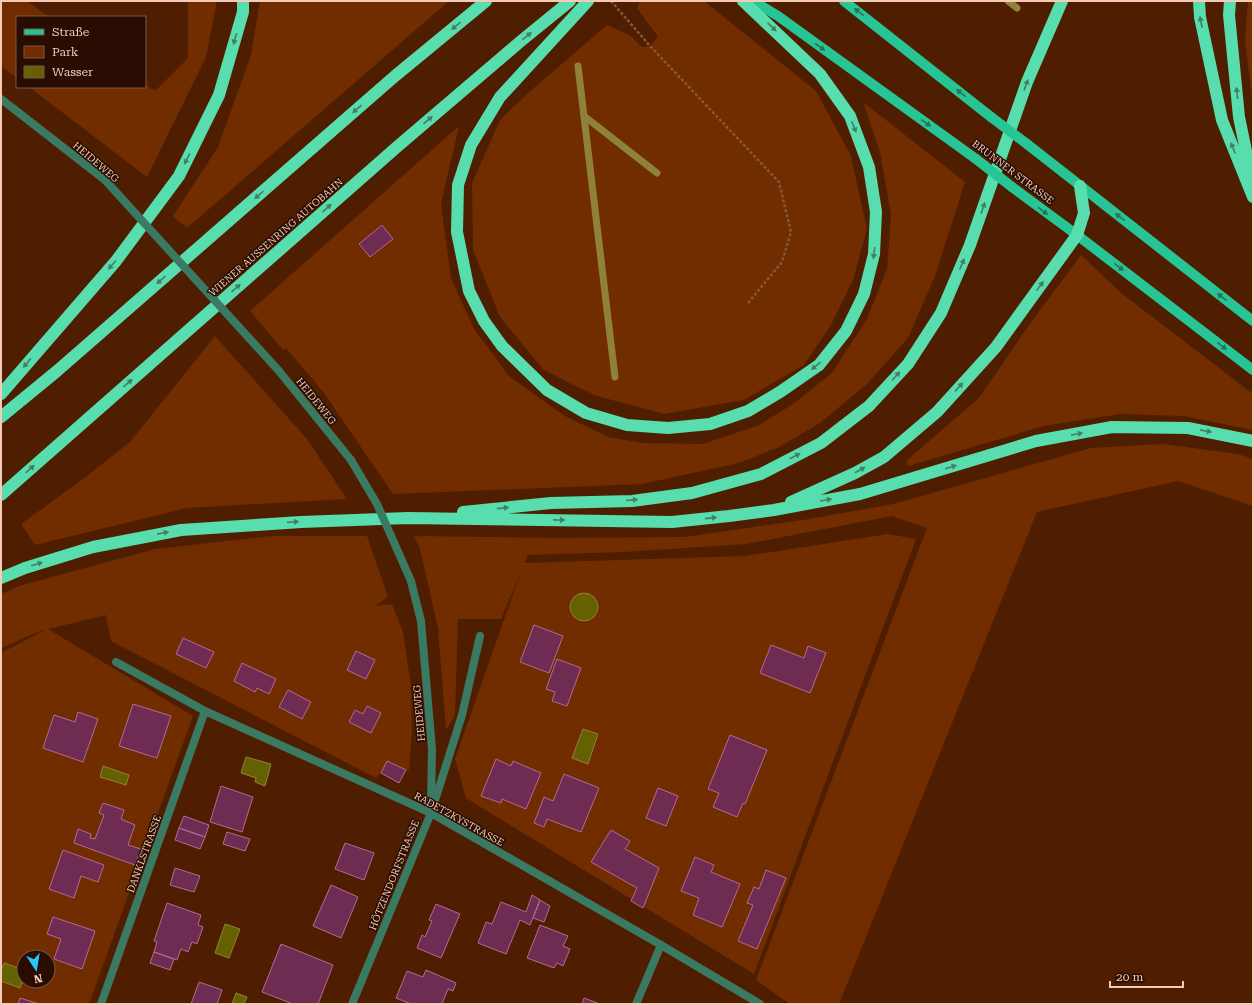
<svg xmlns="http://www.w3.org/2000/svg" width="1254" height="1005" font-family="'Roboto Serif',serif">
	<rect width="100%" height="100%" fill="#4f1e01"/>
	<!-- green -->
	<path fill="#712c00" fill-rule="evenodd" d="M1 1H27L49 17H17V78L1 66Z
		M188 1H217L206 57 147 177 29 87H145V84L155 91 188 58Z
		M260 1H449L187 228 173 216 218 147 251 55Z
		M640 1H704L816 91 851 156 867 229 853 280 831 325 804 365 744 400 664 414 597 396 573 385 543 369 500 317 473 250 472 183 500 120 528 93 607 25 630 35 642 47 650 46 658 37 637 8Z
		M1248 1H1253V106L1245 40Z
		M863 102 965 182 935 276 908 338 867 384 820 423 779 447 739 463 642 484 393 494 324 393 286 348 283 350 250 311 459 126 441 204 451 278 474 329 509 376 563 415 608 437 643 443 703 444 757 426 793 404 832 373 867 319 887 269 891 215 880 152Z
		M1081 255 1120 292 1253 394V430L1183 416 1120 414 1044 426 908 466 906 461 979 398 1029 325Z
		M215 336 307 439 347 499 187 508 35 545 21 524 83 479 130 442Z
		M1163 444 1238 454 1253 459V506L1178 481 1037 512 839 1004H790L756 980 927 528 892 516 746 544 624 552 528 555 524 563 745 556 888 534 916 539 754 974 466 798 455 759 520 574 501 619H458L455 715 446 730 438 628 420 549 414 536 554 538 684 537 809 519 893 504 1091 448Z
		M272 536H367L388 597 375 606 392 604 403 632 411 686 412 732 409 770H406L387 761 381 773 376 778 111 641 106 615 48 629 193 716 89 1004H1V653L45 630 38 632 1 648V594L19 586 155 549ZM24 957H48V981H24Z"/>
	<!-- water -->
	<path fill="#656103" stroke="#908139" d="M570 607a14 14 0 1 1 28 0a14 14 0 1 1-28 0Z
		M583 729 598 734 588 764 572 758Z
		M246 757 271 764 265 786 255 782 256 778 241 773Z
		M103 766 129 775 126 785 100 777Z
		M225 924 240 929 229 958 215 953Z
		M4 963 24 970V978L20 988 1 981V971Z
		M236 993 247 997 244 1004H232Z"/>
	<g fill="none" stroke-linecap="round" stroke-linejoin="round">
		<!-- stream -->
		<path stroke="#908139" stroke-width="7" d="M1008 1 1017 8
			M578 66 615 377
			M584 116 657 173"/>
	</g>
	<!-- building -->
	<path fill="#6e2c53" stroke="#b36b93" d="M382 225 393 239 370 257 359 244Z
		M534 625 563 636 549 673 520 662Z
		M183 638 214 652 206 668 176 654Z
		M771 645 804 658 808 646 826 653 810 693 760 673Z
		M356 651 375 660 366 679 347 670Z
		M557 659 581 668 567 706 552 701 555 692 546 689Z
		M242 663 276 679 269 694 257 688 255 692 234 681Z
		M288 690 311 702 302 719 279 707Z
		M133 704 171 716 157 758 119 746Z
		M367 706 381 713 371 733 349 722 355 710 363 714Z
		M78 712 98 719 83 762 43 748 54 715 75 722Z
		M730 735 767 750 745 804 743 803 737 817 713 807 719 793 708 789Z
		M496 759 511 766 513 761 541 773 526 809 502 799 501 803 481 796Z
		M387 761 406 770 399 783 381 773Z
		M564 774 599 788 581 832 547 819 544 827 534 823 544 797 553 801Z
		M221 786 253 797 242 832 210 822Z
		M658 788 678 796 666 826 646 818Z
		M103 803 124 810 121 819 135 825 128 845 141 849 135 865 74 843 78 829 91 834 90 838 95 839 104 815 99 813Z
		M184 816 209 825 205 837 179 828Z
		M179 828 205 837 200 849 175 840Z
		M611 830 630 841 625 849 659 868 643 908 631 901 637 888 591 862Z
		M227 832 250 839 245 851 223 844Z
		M345 843 374 853 364 880 335 869Z
		M63 850 104 865 98 882 81 876 74 898 49 889Z
		M695 857 714 865 711 872 740 884 722 927 693 915 699 898 681 891Z
		M175 868 200 876 194 892 170 885Z
		M766 870 786 878 757 949 738 941 753 905 747 903 754 887 759 889Z
		M331 885 358 897 341 938 313 926Z
		M532 895 540 900 530 925 520 920 506 954 478 943 486 922 492 924 501 902 526 912Z
		M540 900 550 906 544 922 533 918Z
		M167 903 201 915 198 925 203 927 197 944 192 942 188 952 181 949 177 960 154 952 157 942 154 941Z
		M436 904 460 914 441 958 417 948 422 935 425 937 432 921 429 920Z
		M53 917 95 931 82 969 54 959 61 939 47 934Z
		M540 925 568 936 563 946 570 949 563 966 557 963 554 968 527 958Z
		M281 944 333 965 318 1004H293L262 992Z
		M154 952 174 959 170 970 150 963Z
		M426 970 456 983 453 991 448 989 442 1004H411L396 998 407 971 423 977Z
		M199 982 222 990 217 1004H191Z
		M20 998 39 1004H18Z
		M584 998 600 1004H582Z"/>
	<g fill="none" stroke-linecap="round" stroke-linejoin="round">
		<!-- path -->
		<path stroke="#85573d" stroke-width="2.5" stroke-dasharray="3 2" stroke-linecap="butt" d="M611 1 650 46 779 182 791 232 782 262 748 303"/>
		<!-- minor -->
		<path stroke="#3b7a62" stroke-width="8" d="M1 99 105 180
			M279 371 351 460
			M411 581 421 621 432 749 431 804
			M116 662 205 711 431 813 661 945 760 1004
			M101 1004 205 711
			M352 1004 431 813 462 715 480 636
			M636 1004 661 945"/>
		<!-- primary -->
		<path stroke="#27c595" stroke-width="10" d="M753 1 778 16 976 159
			M844 1 991 117
			M1027 144 1253 321
			M1012 187 1077 235 1253 370"/>
		<!-- motorway -->
		<path stroke="#58ddae" stroke-width="12" d="M588 1 500 97 471 145 458 185 457 232 469 291 484 321 502 346 547 390 586 413 627 425 668 428 710 424 748 411 780 392 819 365 846 331 864 294 874 254 876 212 869 167 850 116 820 74 743 1
			M1199 1 1200 17 1222 120 1253 197
			M1230 1 1229 15 1239 117 1252 180
			M1 394 116 261 179 176 219 95 243 12V1
			M1 417 57 371 395 76 486 1
			M1 495 398 146 521 41 570 1
			M791 502 855 473 884 457 937 412 996 347 1077 235 1084 213 1080 186
			M463 512 551 503 632 501 692 493 761 474 821 443 869 406 908 364 941 313 970 245 1027 82 1062 1
			M1 578 25 568 93 547 181 530 301 522 408 518 672 522 729 516 774 510 860 494 1036 441 1112 427 1188 428 1253 441"/>
		<!-- minor-bridge -->
		<path stroke="#3b7a62" stroke-width="8" d="M105 180 279 371
			M351 460 377 504 411 581"/>
		<!-- primary-bridge -->
		<path stroke="#27c595" stroke-width="10" d="M991 117 1027 144
			M976 159 1012 187"/>
	</g>
	<!-- one-way arrows -->
	<defs><path id="oneway-solid" d="M-6-.8H1V-3.2L6.5 0L1 3.2V.8H-6Z"/></defs>
	<g fill="#287253">
		<use href="#oneway-solid" transform="translate(859 12) rotate(-142)"/>
		<use href="#oneway-solid" transform="translate(820 47) rotate(36)"/>
		<use href="#oneway-solid" transform="translate(961 93) rotate(-142)"/>
		<use href="#oneway-solid" transform="translate(926 123) rotate(36)"/>
		<use href="#oneway-solid" transform="translate(1043 211) rotate(37)"/>
		<use href="#oneway-solid" transform="translate(1120 217) rotate(-142)"/>
		<use href="#oneway-solid" transform="translate(1119 267) rotate(38)"/>
		<use href="#oneway-solid" transform="translate(1222 297) rotate(-142)"/>
		<use href="#oneway-solid" transform="translate(1222 346) rotate(38)"/>
	</g>
	<g fill="#437f61">
		<use href="#oneway-solid" transform="translate(1201 22) rotate(-101)"/>
		<use href="#oneway-solid" transform="translate(456 26) rotate(141)"/>
		<use href="#oneway-solid" transform="translate(772 27) rotate(43)"/>
		<use href="#oneway-solid" transform="translate(527 36) rotate(-39)"/>
		<use href="#oneway-solid" transform="translate(235 39) rotate(106)"/>
		<use href="#oneway-solid" transform="translate(1026 85) rotate(-70)"/>
		<use href="#oneway-solid" transform="translate(1237 93) rotate(-96)"/>
		<use href="#oneway-solid" transform="translate(357 109) rotate(139)"/>
		<use href="#oneway-solid" transform="translate(428 120) rotate(-41)"/>
		<use href="#oneway-solid" transform="translate(854 127) rotate(69)"/>
		<use href="#oneway-solid" transform="translate(1233 148) rotate(-112)"/>
		<use href="#oneway-solid" transform="translate(187 159) rotate(116)"/>
		<use href="#oneway-solid" transform="translate(259 195) rotate(139)"/>
		<use href="#oneway-solid" transform="translate(327 208) rotate(-41)"/>
		<use href="#oneway-solid" transform="translate(983 208) rotate(-71)"/>
		<use href="#oneway-solid" transform="translate(874 253) rotate(97)"/>
		<use href="#oneway-solid" transform="translate(962 264) rotate(-67)"/>
		<use href="#oneway-solid" transform="translate(112 265) rotate(131)"/>
		<use href="#oneway-solid" transform="translate(161 280) rotate(139)"/>
		<use href="#oneway-solid" transform="translate(1040 286) rotate(-54)"/>
		<use href="#oneway-solid" transform="translate(236 288) rotate(-41)"/>
		<use href="#oneway-solid" transform="translate(27 363) rotate(130)"/>
		<use href="#oneway-solid" transform="translate(816 366) rotate(141)"/>
		<use href="#oneway-solid" transform="translate(896 376) rotate(-48)"/>
		<use href="#oneway-solid" transform="translate(128 383) rotate(-41)"/>
		<use href="#oneway-solid" transform="translate(959 387) rotate(-48)"/>
		<use href="#oneway-solid" transform="translate(1206 431) rotate(11)"/>
		<use href="#oneway-solid" transform="translate(1077 434) rotate(-11)"/>
		<use href="#oneway-solid" transform="translate(795 456) rotate(-27)"/>
		<use href="#oneway-solid" transform="translate(951 467) rotate(-17)"/>
		<use href="#oneway-solid" transform="translate(30 469) rotate(-42)"/>
		<use href="#oneway-solid" transform="translate(860 470) rotate(-29)"/>
		<use href="#oneway-solid" transform="translate(632 500) rotate(-5)"/>
		<use href="#oneway-solid" transform="translate(826 500) rotate(-10)"/>
		<use href="#oneway-solid" transform="translate(503 508) rotate(-6)"/>
		<use href="#oneway-solid" transform="translate(711 518) rotate(-6)"/>
		<use href="#oneway-solid" transform="translate(559 520) rotate(1)"/>
		<use href="#oneway-solid" transform="translate(293 522) rotate(-4)"/>
		<use href="#oneway-solid" transform="translate(163 533) rotate(-11)"/>
		<use href="#oneway-solid" transform="translate(37 564) rotate(-17)"/>
	</g>
	<g text-anchor="middle" dominant-baseline="central" stroke-width="3" stroke-linejoin="round" paint-order="stroke">
		<!-- street labels -->
		<g font-size="10" fill="#f3cbb8" stroke="#290d02">
			<text transform="translate(96 162) rotate(40)">HEIDEWEG</text>
			<text transform="translate(1013 172) rotate(37)">BRUNNER STRASSE</text>
			<text transform="translate(276 237) rotate(-41)">WIENER AUSSENRING AUTOBAHN</text>
			<text transform="translate(316 401) rotate(51)">HEIDEWEG</text>
			<text transform="translate(419 713) rotate(-95)">HEIDEWEG</text>
			<text transform="translate(459 819) rotate(29)">RADETZKYSTRASSE</text>
			<text transform="translate(144 854) rotate(-70)">DANKLSTRASSE</text>
			<text transform="translate(394 875) rotate(-68)">HÖTZENDORFSTRASSE</text>
		</g>
	</g>
	<!-- border -->
	<rect width="1254" height="1005" fill="none" stroke="#f3cbb8" stroke-width="4"/>
	<!-- legend -->
	<rect x="16" y="16" width="130" height="72" fill="#290d02" stroke="#7a594b"/>
	<rect x="24" y="29" width="20" height="6" fill="#27c595" stroke="#7a594b"/>
	<text x="52" y="36" font-size="12" fill="#f3cbb8">Straße</text>
	<rect x="24" y="46" width="20" height="12" fill="#712c00" stroke="#7a594b"/>
	<text x="52" y="56" font-size="12" fill="#f3cbb8">Park</text>
	<rect x="24" y="66" width="20" height="12" fill="#656103" stroke="#7a594b"/>
	<text x="52" y="76" font-size="12" fill="#f3cbb8">Wasser</text>
	<!-- north arrow -->
	<g transform="translate(36 969) rotate(168)"><circle r="19" fill="#290d02" stroke="#7a594b"/>
	<path d="M0-3L7 15L0 10L-7 15Z" fill="#23c9fe"/>
	<text y="-6" font-size="11" font-weight="bold" text-anchor="middle" fill="#f3cbb8">N</text>
	</g>
	<!-- scale -->
	<path d="M1110 981v6h73v-6" fill="none" stroke="#f3cbb8" stroke-width="2"/>
	<text x="1116" y="981" font-size="12" fill="#f3cbb8" stroke="#290d02" stroke-width="3" paint-order="stroke">20 m</text>
</svg>
